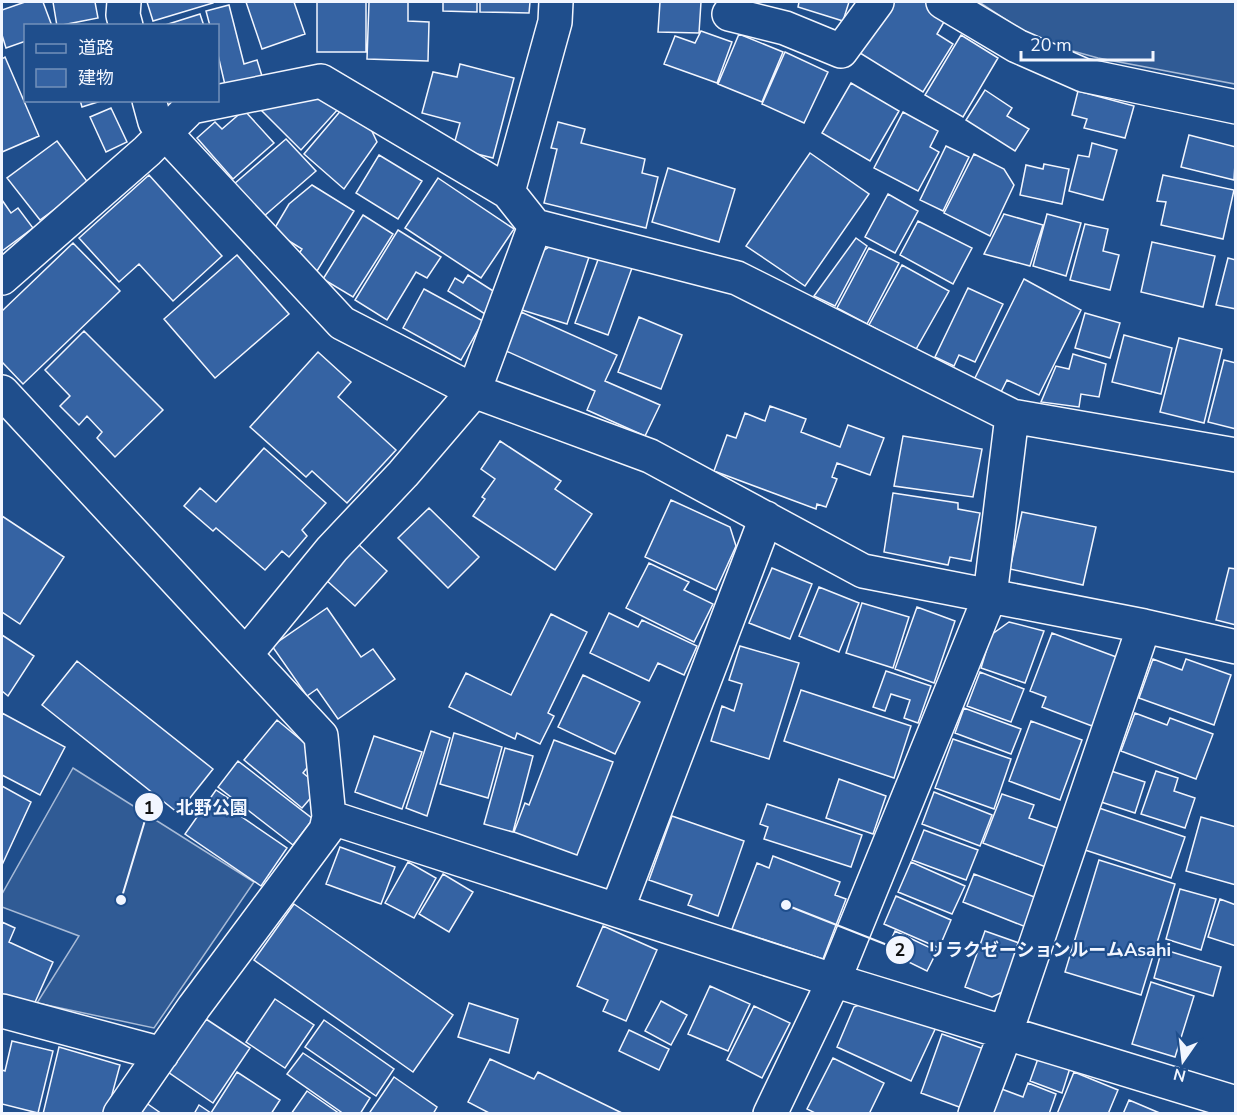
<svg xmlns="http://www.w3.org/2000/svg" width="1237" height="1115" font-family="'Nunito Sans','Noto Sans JP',sans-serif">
	<rect width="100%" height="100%" fill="#1f4e8c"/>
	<!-- built -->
	<path fill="#305b95" stroke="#a8bbd7" stroke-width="1.5" d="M979 2H1235V84L1098 58 1062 48 1023 31Z
		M73 768 254 882 154 1028 37 1003 79 936 2 907V894Z"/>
	<!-- building -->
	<path fill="#3563a3" stroke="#f2f6ff" stroke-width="1.5" d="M25 2H43L52 26H26V41L6 48 2 35V10Z
		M53 2H95L98 18 57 26Z
		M147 2H213V3L153 21Z
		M246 2H294L305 34 262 49Z
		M317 2H366V52H317Z
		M369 2H408V21L429 22 428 61 367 59Z
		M443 2H477V12L443 11Z
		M480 2H530L529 13 480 12Z
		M660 2H701L699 33 658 32Z
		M799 2H849L843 21 798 7Z
		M892 2H925L948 15 937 34 953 44 923 92 860 53Z
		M229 5 244 64 257 60 262 76 225 85 218 55V26H210L206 11Z
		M200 14 204 26H162Z
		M701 31 732 42 717 83 664 64 675 36 695 43Z
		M739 34 783 52 762 102 718 84Z
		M961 35 998 58 963 117 925 95Z
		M785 52 828 72 804 123 762 104Z
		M5 57 39 136 2 152V59Z
		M460 64 514 78 493 158 453 148 460 123 422 113 433 72 457 77Z
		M851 83 899 111 870 161 822 133Z
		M985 90 1012 108 1007 116 1029 129 1015 151 966 120Z
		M1078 91 1134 106 1125 138 1084 128 1087 119 1072 115Z
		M302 93 321 96 340 107 301 150 261 110Z
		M80 100H104L82 107Z
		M111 108 127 142 106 152 90 117Z
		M343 108 369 125 377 142 344 189 304 154Z
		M244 110 274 143 233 179 197 138 215 122 222 129Z
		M903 112 938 131 930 147 939 152 918 191 874 168Z
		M558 122 585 129 581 143 645 159 642 173 658 177 646 228 544 203 557 149 551 148Z
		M1189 135 1236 147 1234 180 1181 167Z
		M286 139 316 171 263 217 234 184Z
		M57 141 89 184 40 220 7 178Z
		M1092 143 1117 150 1103 200 1069 191 1078 155 1089 157Z
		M946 146 969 157 943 211 920 200Z
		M810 153 869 194 805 286 746 246Z
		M974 154 1004 169 1014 185 990 236 944 213Z
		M379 155 422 181 398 219 356 193Z
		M1044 164 1069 169 1062 204 1020 195 1026 165 1043 169Z
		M668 168 735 189 719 242 652 222Z
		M149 175 222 256 173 301 139 264 119 282 79 238Z
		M1163 175 1234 190 1223 239 1161 225 1166 202 1157 201Z
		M438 178 514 229 481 278 405 228Z
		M312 185 354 211 317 271 296 258 302 249 273 231 289 204Z
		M888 194 918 211 895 253 865 237Z
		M2 200 11 213 18 208 33 228 2 251Z
		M1004 214 1043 225 1030 266 984 254Z
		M1047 214 1081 223 1066 276 1033 266Z
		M363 215 393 234 353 297 323 279Z
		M918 221 972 248 953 284 900 255Z
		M1085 224 1108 229 1103 251 1119 255 1110 290 1070 280Z
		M398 230 441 257 427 278 416 272 387 320 355 300Z
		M856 238 867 246 835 306 814 296Z
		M1152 242 1215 256 1203 307 1141 292Z
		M73 243 120 291 23 384 2 362V311Z
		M552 245 589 257 567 324 522 310 541 252Z
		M869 248 899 263 867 324 837 308Z
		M237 255 289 314 215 378 164 319Z
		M599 257 632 268 608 335 575 323Z
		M1228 258 1236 260V309L1216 305Z
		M902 265 949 291 915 351 869 325Z
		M468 275 498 294 485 314 448 291 455 278 463 283Z
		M1024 279 1081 310 1039 395 1007 380 999 396 970 388Z
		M968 288 1003 304 975 362 959 355 954 366 935 357Z
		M424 289 483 321 461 360 403 328Z
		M521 312 617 355 605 381 660 405 645 436 587 410 595 391 504 350Z
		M1085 313 1120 323 1110 358 1075 348Z
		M639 317 682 335 661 389 618 372Z
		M84 331 163 410 115 457 97 438 102 432 87 416 79 425 60 406 70 396 45 370Z
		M1124 335 1172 348 1161 394 1112 382Z
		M1179 338 1222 349 1204 423 1160 412Z
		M318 352 351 382 338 397 396 450 347 503 312 471 306 477 250 427Z
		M1073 354 1106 364 1099 397 1081 394 1079 407 1041 402 1056 366 1069 369Z
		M1224 360 1236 363V429L1208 422Z
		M770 406 806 419 801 432 840 447 848 425 884 438 870 475 837 463 832 477 837 479 826 507 817 504 816 509 714 471 727 435 736 438 745 413 765 421Z
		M903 436 982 449 973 497 894 486Z
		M500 441 561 481 555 489 592 514 555 570 473 516 485 499 482 497 495 479 481 469Z
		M264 448 326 503 302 530 307 536 289 557 282 551 265 570 216 528 213 531 184 506 200 488 216 502Z
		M893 493 958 503V509L980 513 971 561 950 557 948 565 884 552Z
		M671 500 730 527 736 546 716 590 645 557Z
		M429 508 479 557 448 588 398 538Z
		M1022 512 1096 527 1083 585 1010 569Z
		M2 516 64 557 20 624 2 612Z
		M357 543 387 571 355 606 325 579Z
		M649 563 689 582 684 590 713 604 694 642 626 608Z
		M772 568 812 584 790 639 749 623Z
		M1229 568 1236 569V625L1216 620Z
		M819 587 859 603 839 652 799 636Z
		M862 603 909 617 893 668 846 653Z
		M917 607 955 621 934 683 895 669Z
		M327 608 361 657 373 649 395 679 338 719 317 689 307 696 272 646Z
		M609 613 638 627 642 620 697 646 684 675 658 663 649 681 590 653Z
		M551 614 587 632 548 713 554 716 540 744 517 733 515 739 449 707 466 673 511 695Z
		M1009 622 1044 631 1025 683 981 668 991 635Z
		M1052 633 1119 658 1092 726 1042 707 1046 697 1030 691Z
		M2 635 34 656 8 696 2 691Z
		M740 646 799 663 769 759 711 741 722 706 734 711 742 684 729 680Z
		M1153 659 1182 670 1186 659 1231 675 1214 725 1139 698Z
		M77 661 213 769 178 813 42 705Z
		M886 671 931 686 918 723 904 718 910 700 891 694 885 711 873 707Z
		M980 672 1024 689 1011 722 967 706Z
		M583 675 640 702 615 754 558 727Z
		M801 690 911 726 894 778 784 741Z
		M964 708 1021 729 1011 754 955 733Z
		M2 713 65 747 40 795 2 775Z
		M1135 713 1167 725 1170 718 1213 734 1196 779 1121 751Z
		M277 720 318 754 303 773 320 787 302 808 244 760Z
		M1031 721 1082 740 1060 800 1009 781Z
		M431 731 450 738 427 816 406 808Z
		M454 733 502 747 488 798 440 784Z
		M374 736 422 752 402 809 355 792Z
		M953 739 1011 759 994 809 935 788Z
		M554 740 613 762 577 855 514 832 525 803 529 805Z
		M505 748 533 756 513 832 484 824Z
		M238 761 313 819 293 845 218 787Z
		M1111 771 1145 782 1135 813 1101 802Z
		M1156 771 1178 778 1174 791 1195 798 1185 828 1141 814Z
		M839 779 886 796 873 834 826 818Z
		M2 786 31 802 2 865Z
		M216 790 228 798 223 804 287 848 261 886 185 834Z
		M934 792 992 815 980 846 922 824Z
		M1002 794 1034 805 1029 818 1060 829 1046 867 983 843Z
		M767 804 862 835 851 867 764 839 768 827 760 824Z
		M1099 808 1185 837 1171 878 1085 850Z
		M672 816 744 841 718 916 688 905 692 895 649 880Z
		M1201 817 1236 827V885L1186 871Z
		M924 830 978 850 966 880 912 860Z
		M340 847 395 867 381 904 326 884Z
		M773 856 840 882 835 895 846 899 823 959 732 929 757 863 769 868Z
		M1099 860 1175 884 1141 995 1065 972Z
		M408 862 436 878 414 918 385 903Z
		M911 862 965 886 952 914 898 892Z
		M443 874 473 892 449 932 419 914Z
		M974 874 1037 898 1026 927 963 902Z
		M1180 889 1216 899 1201 950 1166 939Z
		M896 896 951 920 939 948 884 924Z
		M1220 899 1236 905V946L1208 937Z
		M294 904 453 1015 413 1072 254 960Z
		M2 922 15 928 9 942 53 962 32 1009 2 996Z
		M603 926 657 950 626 1021 603 1011 608 1000 577 986Z
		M895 931 937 951 927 971 886 951Z
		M985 931 1022 944 1005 991 992 997 965 987Z
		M1162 949 1221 967 1213 996 1154 978Z
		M1151 982 1194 996 1175 1057 1132 1044Z
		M710 986 750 1004 728 1051 688 1034Z
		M275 999 314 1025 285 1068 246 1042Z
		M661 1001 687 1015 671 1045 645 1031Z
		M866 1002 938 1023 911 1081 837 1047 854 1007Z
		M469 1003 518 1019 509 1053 458 1037Z
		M754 1006 790 1023 762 1078 727 1060Z
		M206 1019 250 1048 213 1103 168 1072Z
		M324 1020 394 1069 376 1096 305 1047Z
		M629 1030 669 1049 659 1070 619 1051Z
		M942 1034 984 1049 962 1108 921 1093Z
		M12 1041 53 1051 38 1113 2 1104V1070L5 1071Z
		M59 1047 120 1065 110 1102 103 1114H43Z
		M303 1053 370 1098 360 1114H344L287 1074Z
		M1040 1053 1071 1065 1062 1093 1030 1081Z
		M833 1058 884 1083 869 1114H817L807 1109Z
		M490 1059 534 1079 538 1072 624 1114H491L468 1102Z
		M237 1072 280 1100 271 1114H194L199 1105 211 1113Z
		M1074 1072 1118 1090 1108 1114H1057Z
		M394 1077 437 1107 433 1114H373L370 1112Z
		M1028 1083 1056 1094 1049 1114H990L999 1088 1023 1097Z
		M307 1091 340 1114H291Z
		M142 1100 162 1114H134Z
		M1129 1100 1162 1114H1123Z"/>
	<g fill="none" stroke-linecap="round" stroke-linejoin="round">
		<!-- minor casing -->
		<g stroke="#f2f6ff" stroke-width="36">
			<path id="minor" d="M124 2 123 15 126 26
				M943 2 1017 46 1083 75 1236 107
				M729 14 785 28 841 51 877 2
				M149 100 155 122 342 323 474 391 650 456 863 571 1144 626 1236 647
				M508 192 555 22 556 2
				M2 278 147 151 191 107 321 81 508 192 535 226 737 278 1012 416 1236 455
				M2 392 321 736 329 817 326 830 194 1007 120 1114
				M246 654 332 549 403 474 474 391 535 226
				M329 817 823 977 1236 1103
				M617 910 766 518
				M2 1011 162 1054
				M770 1114 834 980 990 596 1012 416
				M975 1114 1006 1032 1144 626"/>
		</g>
		<!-- minor -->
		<use href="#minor" stroke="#1f4e8c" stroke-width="33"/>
	</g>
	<!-- callouts -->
	<path fill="none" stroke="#f2f6ff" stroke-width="2" d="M121 900L149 807M786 905L900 950"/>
	<g fill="#f2f6ff" stroke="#1f4e8c" stroke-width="2">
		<circle cx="121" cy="900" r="6"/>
		<circle cx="786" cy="905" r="6"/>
		<circle cx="149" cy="807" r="15"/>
		<circle cx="900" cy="950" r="15"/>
	</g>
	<g font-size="18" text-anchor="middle" font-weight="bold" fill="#111">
		<text x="149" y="814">1</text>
		<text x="900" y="956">2</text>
	</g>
	<g font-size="18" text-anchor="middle" font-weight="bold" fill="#f2f6ff" stroke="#1f4e8c" stroke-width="4.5" stroke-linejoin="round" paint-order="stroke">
		<text x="212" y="814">北野公園</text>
		<text x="1049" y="956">リラクゼーションルームAsahi</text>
	</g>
	<!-- border -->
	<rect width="1237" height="1115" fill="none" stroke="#f2f6ff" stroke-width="6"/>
	<!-- legend -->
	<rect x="24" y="24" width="195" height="78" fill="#1f4e8c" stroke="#7391ba" stroke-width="1.5"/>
	<rect x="36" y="44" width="30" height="9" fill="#1f4e8c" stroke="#7391ba" stroke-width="1.5"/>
	<text x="78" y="54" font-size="18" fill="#f2f6ff">道路</text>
	<rect x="36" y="69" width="30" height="18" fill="#3563a3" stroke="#7391ba" stroke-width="1.5"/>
	<text x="78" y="84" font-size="18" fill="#f2f6ff">建物</text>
	<!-- north arrow -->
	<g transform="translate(1183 1061) rotate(194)" stroke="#1f4e8c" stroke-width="4.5" paint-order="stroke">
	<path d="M0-4.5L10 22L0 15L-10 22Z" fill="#f2f6ff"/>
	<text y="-9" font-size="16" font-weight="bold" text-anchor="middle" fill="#f2f6ff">N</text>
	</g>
	<!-- scale -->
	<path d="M1021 51v9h132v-9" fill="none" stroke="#f2f6ff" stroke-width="3"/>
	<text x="1030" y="51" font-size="18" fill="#f2f6ff" stroke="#1f4e8c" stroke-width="4.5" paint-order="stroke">20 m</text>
</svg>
